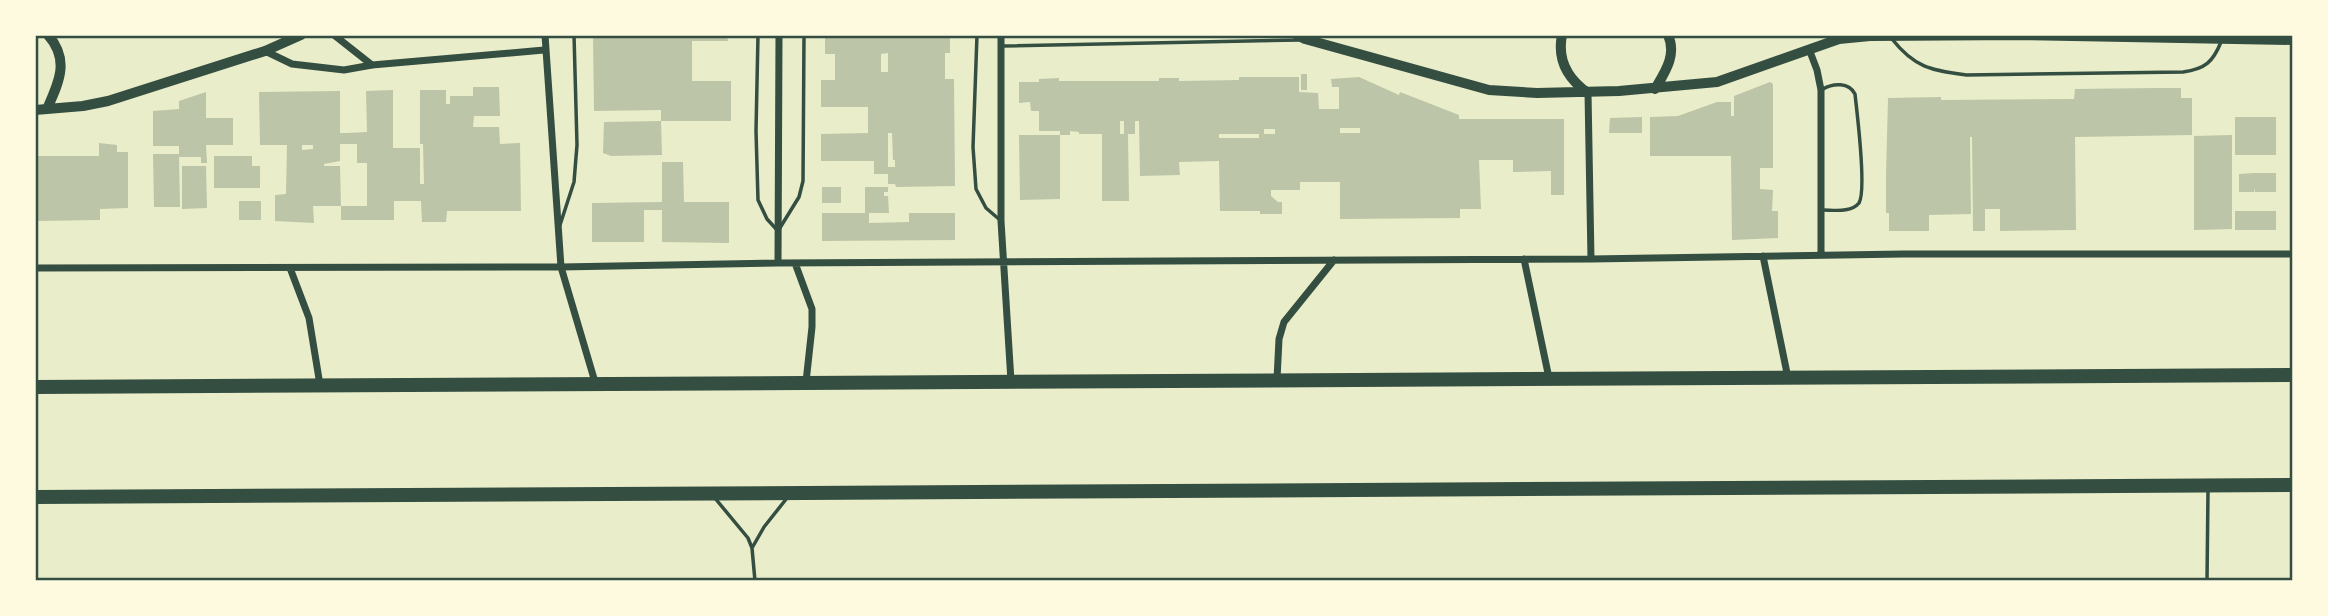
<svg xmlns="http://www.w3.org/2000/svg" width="2328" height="616" font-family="'DejaVu Sans',sans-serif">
	<rect width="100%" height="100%" fill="#e9edc9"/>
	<!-- building -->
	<path fill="#bcc5a7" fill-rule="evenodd" d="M593 35H727L728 41H692V81H731V121H661V110L594 111Z
		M825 35H950V53H945V79H954L955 186 896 187 895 184H888V174H874V161H821V134L868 133V107H821V80H835V54H825ZM888 53V72H881V54ZM888 133H892L893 160H895V167H888Z
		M1301 74H1307V90H1301Z
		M1239 77H1299V92L1318 93 1319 109H1339V87H1332L1331 79 1359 77 1399 95 1400 92 1459 115V119H1564V195H1551V171L1513 172V160H1479L1481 209H1460V218L1340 219V182H1300V190H1271V196L1278 202H1282V214H1260V211H1220L1219 161 1179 162 1180 175 1140 176 1139 121H1135V134H1128L1129 201H1102V134H1079V132L1070 131V135H1060V131H1039V111H1031L1030 102 1019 103V82H1039V79L1059 78V81H1159V78H1179V81L1239 80ZM1120 121H1124V134H1120ZM1340 128H1360V133H1340ZM1264 129H1275V134H1264ZM1219 134H1259V138H1219Z
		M1770 82 1773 84V168H1760V189L1773 190 1772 211H1778V238L1732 240 1731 156H1650V117L1678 116 1717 102H1731V116H1734V96Z
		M473 87H499L500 116H474L473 127H499L500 144 520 143 521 211H447L446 222H422L421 201H394V220H341V206H313L314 223 275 221V195L286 194 287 145H260L259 92 340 91V133H348L367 132 366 91 393 90V148H420V184H424L423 144H420V90H446V104H450V96H473ZM340 144H357V163H367V206H341L340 166H324V164L340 161ZM302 145H313V149L302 150Z
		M2155 88H2181V98H2192V135L2075 137 2076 230 2000 231V209H1985V231H1973L1972 137H1970L1971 214 1929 215V231H1889V213H1886V175L1888 98 1941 97V100L2074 99 2075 89Z
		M206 92V118H233V145H206L207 163H201V157H179L180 207H154L153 154H179V146H153V111L179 109V101Z
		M1642 117V133H1609L1610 118Z
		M2235 117H2276V155H2235Z
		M661 121 662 155 611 156 603 153 604 122Z
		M1019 135H1060V199L1020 200Z
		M2232 135V229L2194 230V136Z
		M99 143 117 145V152H128V208L100 209V220L35 221V156H99Z
		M214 156H252V166H260V188H214Z
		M662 162H683L684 202H729V243L662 242V210H644V242H592V203L662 202Z
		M182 166H206L207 208 182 209Z
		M2254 173H2276V192H2255L2254 188V192H2239V174Z
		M822 187H841V203H822Z
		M865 187H888V192H884V196H888L889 213H869V223L909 222V213H955V240L822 241V213H865Z
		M239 201H261V220H239Z
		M2235 211H2276V230H2235Z"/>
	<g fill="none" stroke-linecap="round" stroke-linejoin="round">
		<!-- service -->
		<path stroke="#344e41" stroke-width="3.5" d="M758 35 756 131 758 200 767 219 778 231 799 197 803 181 804 35
			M977 35 973 147 976 189 986 208 1000 220
			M1892 39C1915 68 1931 70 1966 75L2183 72C2205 69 2213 62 2221 42
			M1003 46 1300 40
			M1823 210C1834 210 1851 213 1859 203 1867 190 1857 113 1855 94 1849 82 1833 83 1823 89
			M560 225 574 182 577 145 574 35
			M714 497 748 538 752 548 755 581
			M752 548 764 527 787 498
			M2207 581 2208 491"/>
		<!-- minor -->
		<path stroke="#344e41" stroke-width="7" d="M334 35 372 65
			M545 35 561 267 595 382
			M1001 35V221L1011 381
			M1809 49 1817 70 1821 90V255
			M265 51 292 64 344 70 372 65 544 50
			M1588 93 1591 259
			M1763 256 1788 378
			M1524 259 1549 378
			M778 263 779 35
			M795 263 812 309V327L806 382
			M35 268 561 267 778 263 1591 259 1903 254H2293
			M290 268 309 318 320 385
			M1277 379 1279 339 1284 322 1334 260"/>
		<!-- tertiary -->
		<path stroke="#344e41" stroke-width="10" d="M1297 35 1305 39 1489 90 1537 93 1619 91 1717 82 1839 39 1870 36 2021 35 2293 40
			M1562 35C1557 60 1568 79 1588 93
			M1655 89C1665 72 1677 55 1668 35
			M47 109C59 82 70 60 48 35
			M35 110 83 106 108 101 265 51 301 35"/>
		<!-- motorway -->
		<path stroke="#344e41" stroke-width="14" d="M35 387 2293 375
			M35 497 2293 485"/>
	</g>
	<!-- border -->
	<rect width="2328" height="616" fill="none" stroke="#fefae0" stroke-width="74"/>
	<rect x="37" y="37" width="2254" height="542" fill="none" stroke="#344e41" stroke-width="2.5"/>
</svg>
